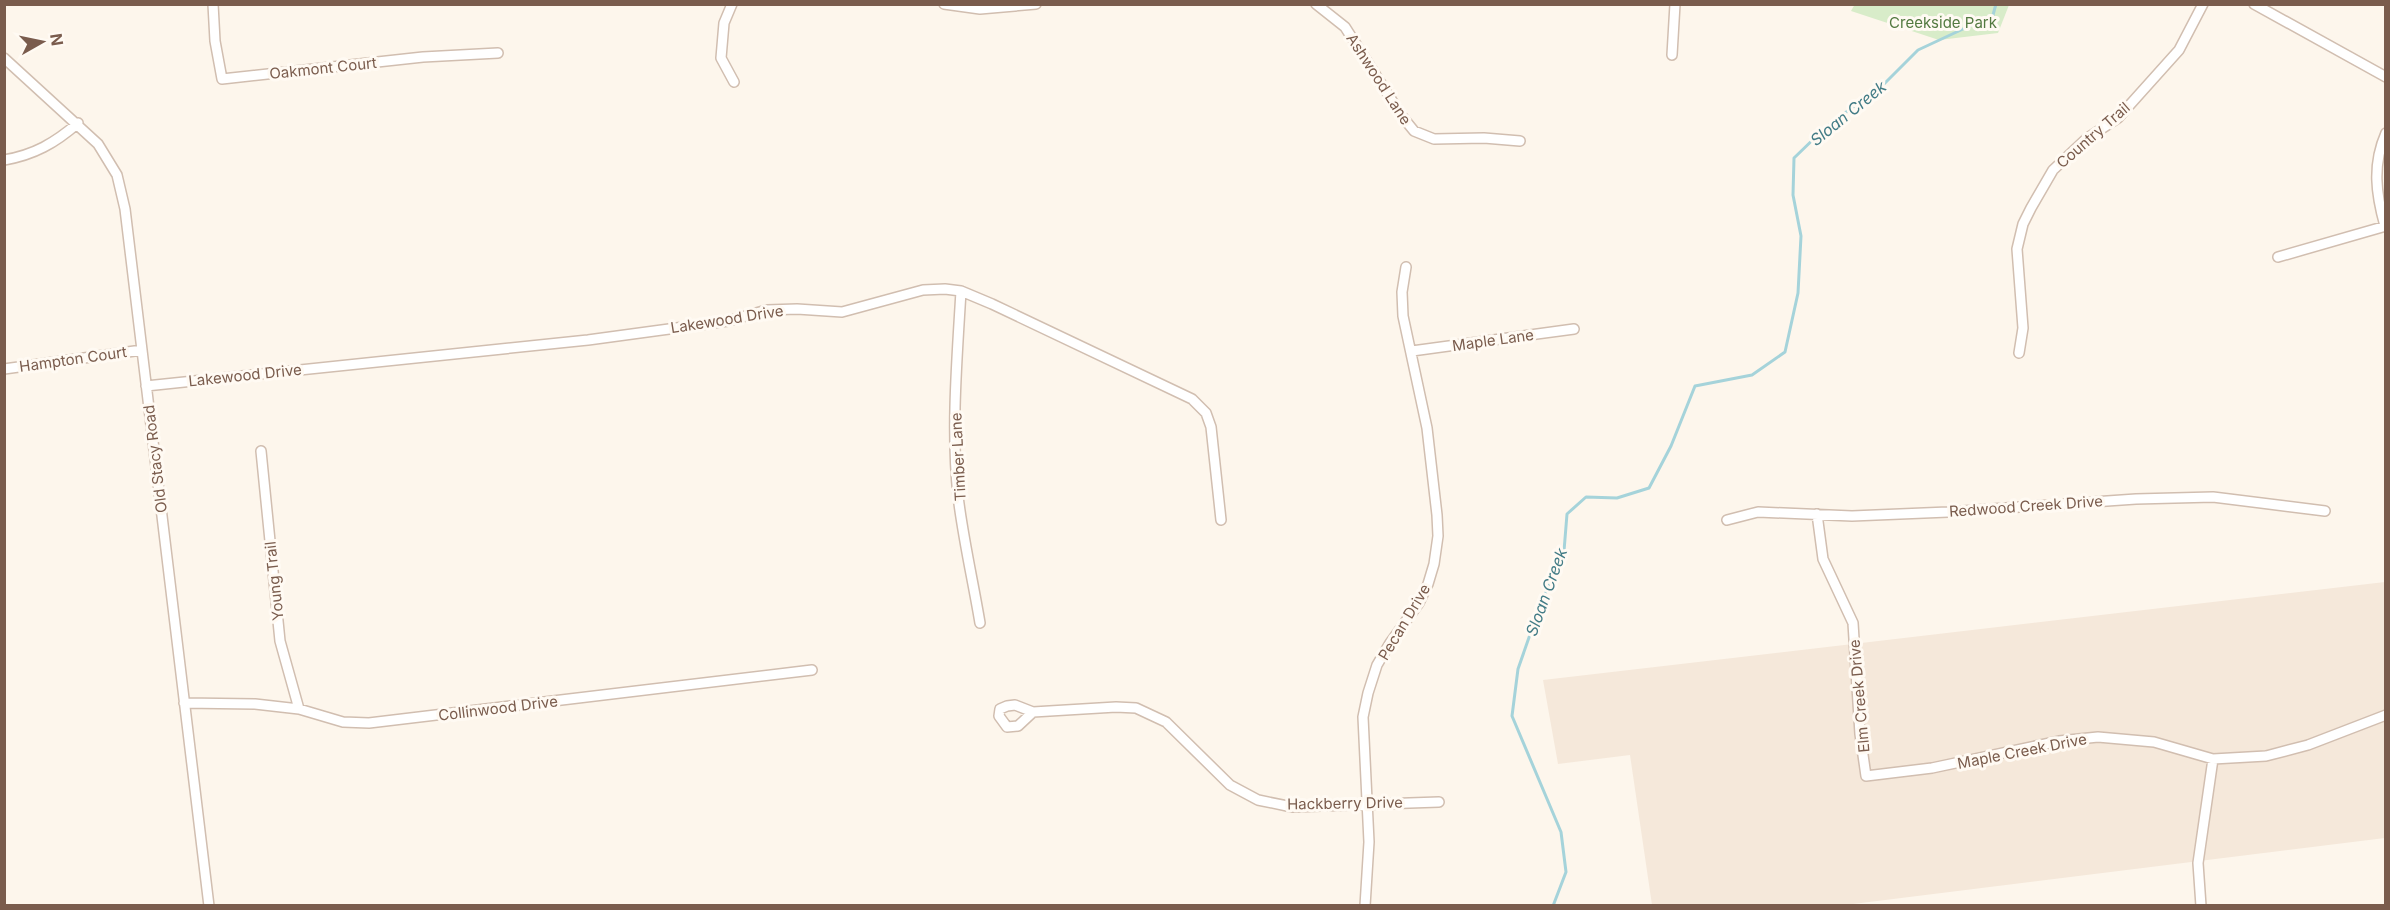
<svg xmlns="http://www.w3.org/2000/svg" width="2390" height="910" font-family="Inter,sans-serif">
	<rect width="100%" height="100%" fill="#fdf6ec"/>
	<!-- residential -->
	<path fill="#f5e8da" d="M2385 582V838L1845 905H1652L1630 755 1558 764 1543 680Z"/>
	<!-- green -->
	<path fill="#d8ecc9" d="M1855 4H2009V5L1998 33 1939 40 1851 11Z"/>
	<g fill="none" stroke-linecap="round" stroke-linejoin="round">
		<!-- stream -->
		<path stroke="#a5d3da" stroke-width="3" d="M1553 906 1566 872 1561 832 1512 716 1518 669 1540 606 1564 551 1567 514 1586 497 1617 498 1649 488 1671 446 1695 386 1752 375 1785 352 1798 293 1801 236 1793 195 1794 158 1825 128 1885 83 1918 50 1993 15 1996 4"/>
		<!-- minor casing -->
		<g stroke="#d1beb0" stroke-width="12">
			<path id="minor" d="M213 4 215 41 222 79 423 57 498 53
				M732 4 724 23 721 58 734 82
				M944 4 980 9 1036 4
				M1316 4 1345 27 1401 115 1414 131 1434 139 1484 138 1520 141
				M2254 4 2386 77
				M1672 55 1675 4
				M4 58 98 144 117 175 125 209 209 906
				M4 160C34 155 55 143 78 123
				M2385 226C2376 194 2372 165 2386 133
				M2278 257 2386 226
				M961 291C957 359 951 429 958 496 963 538 973 581 980 623
				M1412 351 1574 329
				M2019 353 2023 328 2017 249 2023 224 2031 208 2053 170 2086 139 2118 118 2179 50 2203 4
				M4 369 142 350
				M146 386 588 340 728 321 767 310 797 309 842 312 923 290 945 289 961 291 992 304 1192 399 1206 413 1211 427 1221 520
				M261 451 280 641 299 709
				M1817 514 1823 559 1853 623 1860 734 1866 776 1932 768 2059 741 2098 737 2154 742 2213 759 2266 756 2308 745 2386 715
				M1727 520 1758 512 1852 516 1948 512 2136 499 2213 497 2325 511
				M184 703 255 704 299 709 343 722 369 723 812 670
				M1033 712 1018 726 1007 727 999 716 1000 709 1007 706 1015 705 1033 712 1116 707 1136 708 1166 722 1230 785 1258 800 1292 807 1439 802
				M1365 906 1369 842 1363 717 1368 693 1377 665 1390 643 1419 603 1428 584 1434 564 1438 536 1437 515 1427 428 1403 316 1402 292 1406 267
				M2201 906 2198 863 2213 759"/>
		</g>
		<!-- minor -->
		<use href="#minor" stroke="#fff" stroke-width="9"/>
	</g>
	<g text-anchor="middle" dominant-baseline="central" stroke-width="6" stroke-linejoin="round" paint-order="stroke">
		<!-- park labels -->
		<g font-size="15" fill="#537a41" stroke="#fffaf3">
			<text x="1943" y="22">Creekside Park</text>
		</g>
		<!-- street labels -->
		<g font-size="15" fill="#7a5c4d" stroke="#fffaf3">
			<text transform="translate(323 68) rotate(-6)">Oakmont Court</text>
			<text transform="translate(1379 79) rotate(57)">Ashwood Lane</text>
			<text transform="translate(2093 135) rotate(-41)">Country Trail</text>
			<text transform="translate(727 319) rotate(-9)">Lakewood Drive</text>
			<text transform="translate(1493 340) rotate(-8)">Maple Lane</text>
			<text transform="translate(73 359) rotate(-8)">Hampton Court</text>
			<text transform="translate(245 375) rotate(-6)">Lakewood Drive</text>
			<text transform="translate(958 457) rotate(-93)">Timber Lane</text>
			<text transform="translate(155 459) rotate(-97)">Old Stacy Road</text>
			<text transform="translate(2026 506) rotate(-4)">Redwood Creek Drive</text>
			<text transform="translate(274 581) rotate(-96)">Young Trail</text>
			<text transform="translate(1404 622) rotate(-59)">Pecan Drive</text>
			<text transform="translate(1859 696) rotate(-95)">Elm Creek Drive</text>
			<text transform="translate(498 708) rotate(-7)">Collinwood Drive</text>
			<text transform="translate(2022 751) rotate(-11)">Maple Creek Drive</text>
			<text transform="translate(1345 803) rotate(-1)">Hackberry Drive</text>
		</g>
		<!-- water labels -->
		<g font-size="16" font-style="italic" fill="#437c86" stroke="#fffaf3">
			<text transform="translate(1848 113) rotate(-39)">Sloan Creek</text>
			<text transform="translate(1546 592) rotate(-70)">Sloan Creek</text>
		</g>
	</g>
	<!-- border -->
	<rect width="2390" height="910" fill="none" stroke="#7a5c4d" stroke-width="12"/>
	<!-- north arrow -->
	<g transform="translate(42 42) rotate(81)" stroke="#fffaf3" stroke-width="4.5" paint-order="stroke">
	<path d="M0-4.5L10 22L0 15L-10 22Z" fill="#7a5c4d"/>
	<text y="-9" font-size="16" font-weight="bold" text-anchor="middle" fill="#7a5c4d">N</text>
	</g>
</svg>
